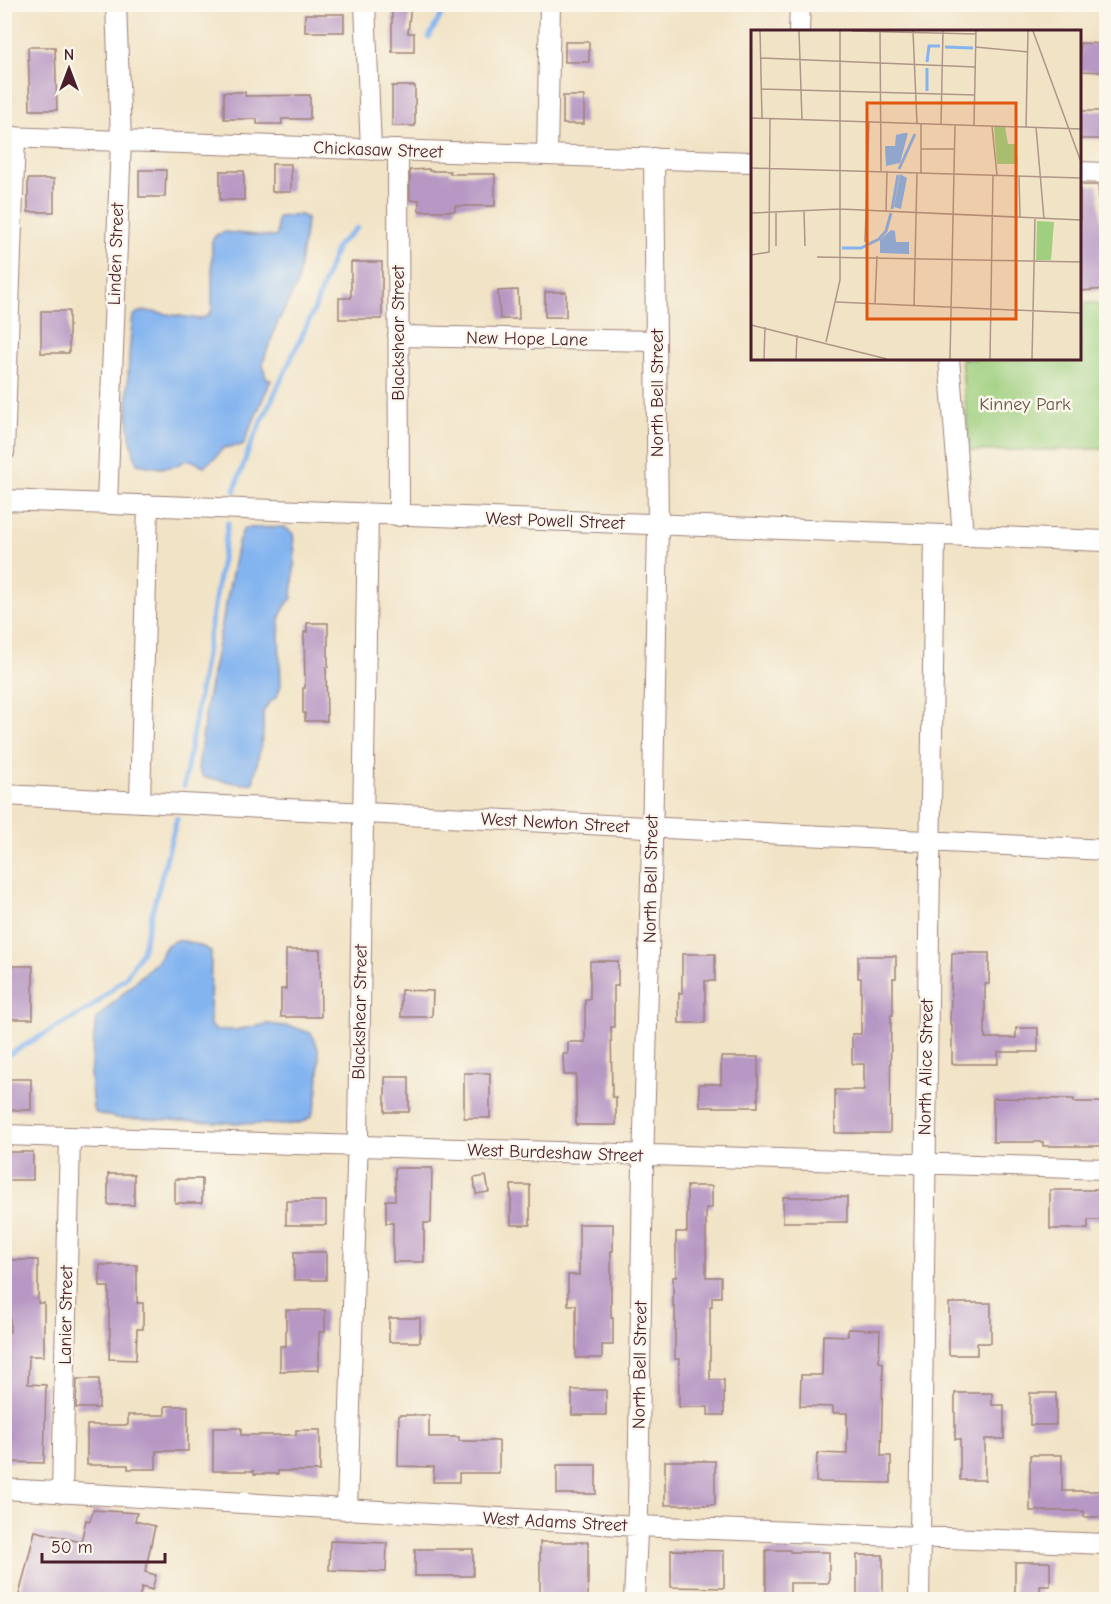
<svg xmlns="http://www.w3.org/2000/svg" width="1111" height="1604" font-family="'Comic Neue',sans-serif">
	<rect width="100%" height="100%" fill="#fbf7ec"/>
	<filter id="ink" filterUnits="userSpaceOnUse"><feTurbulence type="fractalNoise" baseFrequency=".0167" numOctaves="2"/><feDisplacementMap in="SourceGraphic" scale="12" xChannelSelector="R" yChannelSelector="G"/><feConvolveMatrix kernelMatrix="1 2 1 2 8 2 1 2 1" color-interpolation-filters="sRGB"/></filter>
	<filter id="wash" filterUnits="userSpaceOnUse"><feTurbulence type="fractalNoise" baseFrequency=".008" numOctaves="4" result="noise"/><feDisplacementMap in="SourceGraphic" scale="24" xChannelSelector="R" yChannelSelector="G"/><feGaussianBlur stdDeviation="1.35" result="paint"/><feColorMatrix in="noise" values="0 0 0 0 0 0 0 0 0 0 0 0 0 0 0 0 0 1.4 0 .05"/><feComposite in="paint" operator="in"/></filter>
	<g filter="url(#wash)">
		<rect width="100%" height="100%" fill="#f1e3c6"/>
		<!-- green -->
		<path fill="#9fcf7f" stroke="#747755" stroke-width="1.5" d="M1080 303H1106V449L970 451 961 359 1080 358Z"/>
		<!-- water -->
		<path fill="#83b4ef" stroke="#666a8d" stroke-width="1.5" d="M300 215 307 218 306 225 297 285 277 324 265 356 263 365 266 378 271 380 243 445 223 448 216 457 204 466 191 460 184 461 176 466 161 468 137 464C125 430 127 393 129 357 130 343 131 329 133 316L139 312 147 311 199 319 208 316 212 310V241L216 235 225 232 276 237C279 230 275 223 278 217Z
			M285 527 293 534 295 554 292 598 286 605 280 616 279 637 281 685 277 696 268 704 263 712V734L253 783 241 784 203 777 198 769 207 700 238 543 244 528Z
			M176 940C189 941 199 944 211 951L210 1025 216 1030H235L268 1024 293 1027 311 1033C313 1037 316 1042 317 1046 321 1058 319 1108 310 1117 303 1124 292 1124 283 1125L118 1118 96 1113 93 1108 90 1074 96 1019 157 961 167 945Z"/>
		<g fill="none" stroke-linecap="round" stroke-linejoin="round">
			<!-- stream -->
			<path stroke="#83b4ef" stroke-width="5" d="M429 37 445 8V4
				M234 491 250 446 314 310 337 246 357 228
				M184 786 228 523
				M4 1057 89 1009 126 977 142 951 177 818"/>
		</g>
		<g id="blocks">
			<!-- building -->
			<path fill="#b798c4" d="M392 4H411L408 33H414V52H392Z
				M305 14H344V32H305Z
				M565 42H589V62H565Z
				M1080 43 1107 44V72L1080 71Z
				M28 47H55L57 110H30Z
				M392 86H415V126H392Z
				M224 92H245V96L310 95V119H282V124H257V119H224Z
				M563 96H584V124H563Z
				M1080 111H1107V139H1080Z
				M272 164H291V192H272Z
				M429 169V171H450V174H495V206H455V211H419V200H410V170Z
				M139 170H166L165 197H139Z
				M220 171H244V200H220Z
				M28 179H54V212H28Z
				M1080 185H1098L1107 289 1080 291Z
				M351 262H382V319H339V298H351Z
				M518 290 519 319H500L498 291Z
				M545 292H566V317H545Z
				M41 311H69V353H41Z
				M307 623H328V667H326L327 721H305V713H303V688H305L304 632H307Z
				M286 950H320L321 1017H281V989H286Z
				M952 953H989V984H985V1038H1016V1028H1038V1052H998V1064H952V1025H950Z
				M682 954H715V981H705V1023H679V993H682Z
				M858 956H896V978H893V1015H891L890 1133H835V1090H864V1064H852V1034H861V978H858Z
				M590 961H618V986H614V1027H611L612 1097H616V1125H576V1075H564L563 1054H568V1042H585V999H590Z
				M4 966H33V1019H4Z
				M401 990 433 991 432 1017H401Z
				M721 1057H758V1107H700L699 1084H721Z
				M464 1073H490V1118H464Z
				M385 1077H409V1112H385Z
				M4 1079H31V1110H4Z
				M993 1098 1074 1099V1102H1107V1134H1103V1146H1043V1142H993Z
				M4 1152H33V1180H4Z
				M395 1168H432L431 1223H424V1262H393V1223H386V1200H395Z
				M108 1174H134V1205H108Z
				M486 1176 489 1192 476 1194 474 1178Z
				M175 1179H202V1203H175Z
				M511 1185H530V1225H511Z
				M687 1186H712V1208H706V1277H721V1297H712V1307H710V1380H724V1415H708V1407H679V1359H675V1307H673V1277H676V1232H687Z
				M1094 1189H1107V1220H1088V1229H1050V1190H1094Z
				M783 1197H847V1222H783Z
				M286 1201H326V1225H286Z
				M579 1224H613V1251H611V1318H613V1345H602V1358H576V1305H568V1275H579Z
				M294 1252H326V1280H294Z
				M10 1260H38V1303H44V1356H29L28 1384 46 1385 44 1463 4 1462V1332H10Z
				M100 1265H137V1303H143V1329H137L136 1360 109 1359 110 1329H109V1287H100Z
				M949 1303H991V1343H977V1355H949Z
				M286 1310H325V1332H319V1370L280 1371V1346H286Z
				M389 1318H420V1342H389Z
				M848 1329 880 1330 879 1362 883 1363 881 1456H891V1483L816 1482 817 1453 847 1454V1413H833V1407L800 1406 801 1375H822L823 1335 848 1336Z
				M77 1379H99V1408H76Z
				M572 1390H606V1415H572Z
				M955 1393H992V1405H1004V1439H985V1480H960V1439H955Z
				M1030 1393H1056V1425H1030Z
				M165 1406H188V1451H156V1469H128V1465H87V1425H128V1415H165Z
				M399 1415H429V1437H459V1441H499V1473H459V1482H433L434 1467 398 1466Z
				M213 1428H241V1435H296V1430H320V1471H278V1474H254V1471H213Z
				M1030 1455H1062V1491H1107V1517H1084V1511H1030Z
				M665 1461H715V1505H665Z
				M557 1465H596V1494H557Z
				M93 1510 137 1513 135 1521 155 1526 145 1572 156 1575 152 1590 142 1587 139 1599H18L35 1531 81 1542 86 1520 90 1521Z
				M330 1541 387 1543 386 1572 329 1570Z
				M540 1542H588V1599H540Z
				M415 1549H473V1576H415Z
				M671 1550 724 1551V1588L671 1587Z
				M766 1550H790V1552H829V1583H790V1599H766Z
				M857 1555H883V1599H857Z
				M1015 1562H1050V1586H1040V1599H1015Z"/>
		</g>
	</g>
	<g filter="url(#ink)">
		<use href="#blocks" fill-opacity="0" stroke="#9e8178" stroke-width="1.5"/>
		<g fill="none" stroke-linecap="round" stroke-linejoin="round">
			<!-- minor casing -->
			<g stroke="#9e8178" stroke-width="22">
				<path id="minor" d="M365 4 371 150
					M799 32 800 4
					M4 137 752 162
					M398 150 399 516
					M547 155 550 4
					M1080 172 1106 173
					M398 336 656 341
					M949 358 963 536
					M4 452 15 137
					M4 500 1106 541
					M107 504 121 140 116 4
					M4 795 1106 850
					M140 802 148 505
					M4 1135 1106 1169
					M4 1489 637 1526 1106 1544
					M62 1493 70 1137
					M347 1510 358 1133 368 514
					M634 1600 638 1510 643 1166 652 844 658 525 654 158
					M919 1600 935 535"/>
			</g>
			<!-- minor -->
			<use href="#minor" stroke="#fff" stroke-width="20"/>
		</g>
	</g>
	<g text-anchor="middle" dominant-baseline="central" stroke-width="5" stroke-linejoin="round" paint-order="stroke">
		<!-- street labels -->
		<g font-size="18" fill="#4a1f2b" stroke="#fbf7ec">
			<text transform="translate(378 150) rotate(2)">Chickasaw Street</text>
			<text transform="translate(116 254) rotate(-88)">Linden Street</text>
			<text transform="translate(398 333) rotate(-90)">Blackshear Street</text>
			<text transform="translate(527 339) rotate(1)">New Hope Lane</text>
			<text transform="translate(657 393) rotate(-90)">North Bell Street</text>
			<text transform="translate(555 521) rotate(2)">West Powell Street</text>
			<text transform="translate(555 823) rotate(3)">West Newton Street</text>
			<text transform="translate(651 879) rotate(-89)">North Bell Street</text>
			<text transform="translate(360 1012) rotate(-89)">Blackshear Street</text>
			<text transform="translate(926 1067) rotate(-89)">North Alice Street</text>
			<text transform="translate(555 1153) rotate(2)">West Burdeshaw Street</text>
			<text transform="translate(66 1315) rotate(-89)">Lanier Street</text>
			<text transform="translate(640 1365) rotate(-89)">North Bell Street</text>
			<text transform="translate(555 1522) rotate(3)">West Adams Street</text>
		</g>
		<!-- park labels -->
		<g font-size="18" fill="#645444" stroke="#fbf7ec">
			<text x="1025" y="404">Kinney Park</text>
		</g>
	</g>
	<!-- overview -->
	<g transform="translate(751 30)">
		<rect width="330" height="330" fill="#f1e3c6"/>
		<path d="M243 97H254L257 114H265L267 134H246ZM286 191 303 192 300 230H285Z" fill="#9fcf7f"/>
		<path d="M153 103H157L149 133 135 136 134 116H144L145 105ZM149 144 156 148 150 179 143 177ZM140 200 144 201 145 212H158V224L129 223V210Z" fill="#83b4ef"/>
		<path fill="none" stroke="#83b4ef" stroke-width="3" d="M194 17 222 18M176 32 178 16H189M176 38V61M148 139 164 104M141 179 147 145M91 218H110L128 209 135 201 140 183"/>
		<path fill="none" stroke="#ae9588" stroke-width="1.5" d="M9 1 11 88M48 1 51 90M101 1 225 4M129 1 130 141M162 1 166 94M282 1 330 132M224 17 277 22M9 28 224 37M10 59 224 65M0 88 330 99M170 94V143M190 94 192 1M223 95 225 1M241 96 246 145M275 97 277 1M285 97 293 189M170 119H204M0 138 330 148M268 146 269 188M53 181 54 216M135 181 136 141M0 183 89 179 330 190M25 183V216M114 212 118 92M0 225 18 222 19 88M66 227 330 232M85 272 330 283M124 274 126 226M163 276 166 143M0 295 136 329M75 312 89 250V1M13 329 14 297M45 329 46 305M199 329 204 95M239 329 242 145M281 329 284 189"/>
		<path fill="#e0560e" fill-opacity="0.15" stroke="#e0560e" stroke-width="3" d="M116 73H265V289H116Z"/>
		<rect width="330" height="330" fill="none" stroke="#4a1f2b" stroke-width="3"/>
	</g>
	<!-- margin -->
	<rect width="1111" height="1604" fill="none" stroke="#fbf7ec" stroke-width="24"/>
	<!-- north arrow -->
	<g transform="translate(69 69)" stroke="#fbf7ec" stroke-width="4.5" paint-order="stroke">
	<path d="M0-4.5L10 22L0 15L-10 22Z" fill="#4a1f2b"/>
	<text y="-9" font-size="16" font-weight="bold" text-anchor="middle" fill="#4a1f2b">N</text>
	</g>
	<!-- scale -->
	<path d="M42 1553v9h123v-9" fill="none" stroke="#4a1f2b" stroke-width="3"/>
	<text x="51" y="1553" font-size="18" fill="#4a1f2b" stroke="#fbf7ec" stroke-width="4.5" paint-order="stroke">50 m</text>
</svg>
